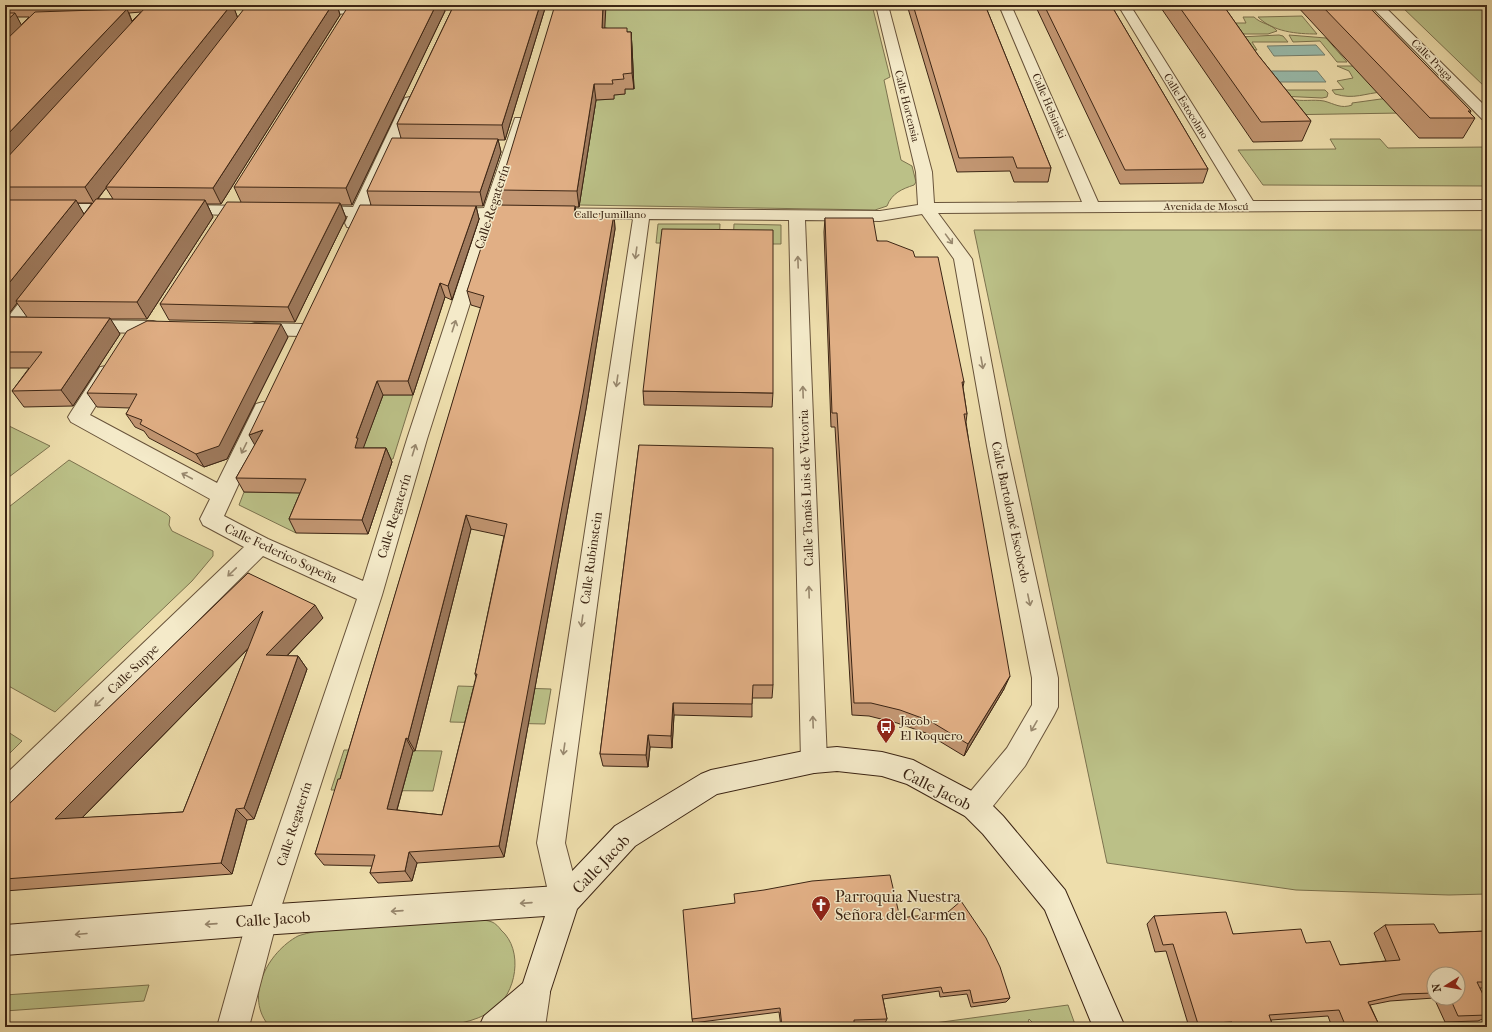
<svg xmlns="http://www.w3.org/2000/svg" width="1492" height="1032" font-family="'IM FELL French Canon',serif">
	<rect width="100%" height="100%" fill="#eedeac"/>
	<filter id="stains"><feTurbulence type="fractalNoise" baseFrequency=".005" numOctaves="4"/><feColorMatrix values="0 0 0 0 .2 0 0 0 0 .09 0 0 0 0 .02 0 0 0 .5 -.17"/></filter>
	<radialGradient id="worn" r=".72"><stop offset=".6" stop-color="#630" stop-opacity="0"/><stop offset="1" stop-color="#630" stop-opacity=".3"/></radialGradient>
	<!-- green -->
	<path fill="#bbc087" stroke="#7c724e" d="M606 5H872L890 77 884 80 901 160 912 166 916 182 914 185C902 189 892 193 887 206L875 210 579 205 596 100 614 99V95L625 94V89H633L602 43Z
		M1400 5H1487V89Z
		M1302 16 1317 34C1297 34 1273 32 1258 17Z
		M1243 17H1254C1261 24 1272 24 1277 31L1268 34H1227L1219 23H1246Z
		M1279 35 1283 36 1288 42H1252L1257 50H1249L1239 37Z
		M1289 35 1326 38 1347 62H1337L1320 41 1293 42Z
		M1337 66H1376L1383 92C1365 93 1354 100 1335 94L1332 90 1344 89 1337 81 1353 78 1349 71Z
		M1264 90H1325L1328 93 1327 97 1322 98 1280 96Z
		M1388 98 1402 113 1275 115 1291 99C1302 102 1313 99 1324 101 1335 104 1341 109 1352 105V103Z
		M1330 139H1380L1388 148 1487 147V186L1263 185 1238 150 1336 149Z
		M658 224H720L719 244 656 243Z
		M734 224 781 225V244H733Z
		M974 230H1487V894L1449 895 1296 890 1107 863Z
		M383 395H413L393 459H362L358 451Z
		M5 424 50 446 5 480Z
		M69 460 167 514 170 517 169 525 172 531 213 551V556L192 581 55 712 5 684V510Z
		M244 492 313 493 296 533 239 505Z
		M458 686 551 689 545 724 450 722Z
		M5 730 22 741 5 758Z
		M344 750 442 751 433 791 331 790Z
		M477 919C481 920 487 920 492 922 495 923 499 927 501 930 524 950 517 994 492 1011 474 1022 454 1025 433 1027H270C243 997 268 952 298 936 303 934 310 933 316 931Z
		M149 985 144 1001 5 1011V995Z
		M1068 1005 1076 1027H1037L1029 1019 1027 1027H905Z"/>
	<!-- water -->
	<path fill="#99bcad" stroke="#748070" d="M1316 45 1325 55 1274 56 1267 46Z
		M1266 71H1317L1326 82H1275Z"/>
	<g fill="none" stroke-linecap="round" stroke-linejoin="round">
		<!-- street casing -->
		<g stroke="#68533a" stroke-width="2">
			<path id="street" d="M375 5 381 9 379 12 309 15 303 11 309 7Z
				M408 5H466L460 9 413 11 409 10 407 7Z
				M876 5H888L932 172 934 203 1082 202 999 5H1011L1098 202 1237 201 1118 5H1130L1253 201 1487 200V210L938 213 972 259 1007 446 1058 678V707L1054 715 1025 766 985 816 975 820 965 816 961 807 965 798 1007 748 1032 705V678L987 446 954 259 922 214 880 221 805 220 827 761 823 770 814 773 805 770 801 761 789 220 649 219 565 843 580 900 575 910 565 915 555 910 550 900 537 843 633 219 497 218 427 439 382 595 277 920 249 1027H217L247 920 357 599 263 556 15 802 5 806V775L244 547 203 525 200 519 210 499 71 422 68 417 71 412 100 367 107 366 114 367 117 372 90 415 217 483 256 404 263 402 270 404 273 409 224 516 268 539 363 581 407 439 480 218 442 216 440 213 442 210 484 208 515 118H525L527 121 500 208 880 211 918 205 916 172Z
				M1370 5H1383L1487 108V120L1482 119Z
				M410 97 415 98 417 101 369 207 394 209 396 212 394 215 364 217 359 227 353 228 347 227 345 223 348 216 306 214 304 211 306 208 312 206 353 207 403 101 405 98Z
				M5 204H118L124 206 126 209 124 212 118 214H5Z
				M180 205 252 206 258 208 260 211 258 214 252 216 174 213 172 210 174 207Z
				M41 281 47 282 50 286 25 320 37 322 39 326 37 330 30 332 5 330V321L35 282Z
				M84 320 153 321 160 323 162 327 160 331 153 333 84 332 77 330 75 326 77 322Z
				M255 323 302 324 309 326 311 330 309 334 302 336 255 335 248 333 246 329 248 325Z
				M535 978 546 982 550 993 545 1027H513L520 993 524 982Z"/>
		</g>
		<!-- secondary casing -->
		<g stroke="#3c2514" stroke-width="2">
			<path id="secondary" d="M837 747 882 752 913 760 985 798 1003 816 1065 890 1125 1027H1093L1045 910 983 834 965 816 907 784 882 776 837 771 814 773 717 794 635 846 577 909 546 1004 519 1027H479L484 1016 523 983 545 916 262 935 5 955V925L262 905 558 886 615 826 701 774 711 770 814 749Z"/>
		</g>
		<!-- street -->
		<use href="#street" fill="#f4eac9" fill-rule="evenodd"/>
		<!-- secondary -->
		<use href="#secondary" fill="#f4eac9" fill-rule="evenodd"/>
	</g>
	<!-- wall -->
	<path fill="#c29672" stroke="#3c2514" fill-rule="evenodd" d="M5 5H337L340 15 221 204H207L213 217 147 319H110L120 334 73 406 24 407 12 391 29 368H5ZM245 8 238 18 234 9ZM141 12 132 21 129 13ZM17 17H29L21 25ZM106 188 113 199H98ZM77 203H92L84 214ZM17 303 27 317H6Z
		M454 5H546L505 140H498L501 152 483 206H476L479 219 452 300 445 297 413 395H383L363 448H386L392 462 368 534 296 533 289 519 300 493 244 492 236 478 255 445 371 205 367 191 401 138 397 124Z
		M907 5H985L1051 168 1048 182H1014L1010 171 957 172Z
		M1035 5H1111L1208 169 1203 183 1120 184Z
		M1159 5H1223L1258 55 1311 121 1302 141 1253 142Z
		M1296 5H1367L1471 111 1470 113 1475 118 1463 138H1419Z
		M445 11 352 205H341L346 218 295 322 169 320 160 304 241 202 234 187Z
		M605 28 627 32H631L632 47 634 89H625V94L614 95V99L596 100 579 207H575L576 214H614L615 229 586 409 504 857 417 863 412 881 378 883 370 873 372 866 324 865 315 854 340 779 481 308 471 305 467 291 502 205 499 190ZM471 529 504 536 475 674 476 677 442 815 397 810 413 751H415Z
		M825 218 915 257 964 382 963 387 967 414 966 422 1004 689 964 756 926 733 897 723 869 716 852 715 835 427H831L824 232Z
		M288 337 227 459 204 467 149 438 144 431 135 427 126 414 130 408 97 407 87 393Z
		M643 391 773 393 772 407 644 405Z
		M639 445 773 685 772 698H752V717L674 715 672 748 650 747 648 767 603 766 600 754Z
		M248 573 323 618 287 656H298L307 669 254 819 247 820 232 874 5 891V808ZM248 649 183 812 82 818Z
		M1154 916 1233 934 1306 943 1340 965 1386 961 1374 933 1385 925 1439 933 1487 931V988H1480L1487 1003V1017L1478 1021 1445 1022 1434 998 1390 1001 1370 1005 1380 1027H1332L1328 1016 1271 1020 1273 1027H1189L1166 951 1155 952 1147 924ZM1434 974 1458 998H1434Z
		M900 918 1010 998 1006 1002 971 1007 967 994 940 997 939 991 883 999 887 1019 885 1023 854 1024 853 1027H781L779 1012 693 1023 692 1019Z"/>
	<!-- shaded-wall -->
	<path fill="#9e7a5d" stroke="#3c2514" d="M231 5H233L238 19 106 187V188L94 203 85 187Z
		M332 5H337L340 15 221 204 213 188Z
		M436 5H443L445 11 352 205 346 188Z
		M540 5H546L505 140 502 125Z
		M603 5H606L604 43 602 28Z
		M127 9 133 24 5 164V137Z
		M15 13 23 28 5 45V22Z
		M631 32 632 47 634 89 632 73Z
		M594 84 596 100 579 207 577 191Z
		M498 139 501 152 483 206 480 192Z
		M76 200 85 216 16 301 17 303 5 319V288Z
		M205 200 213 217 147 319 137 302Z
		M340 203 346 218 295 322 288 307Z
		M476 206 479 219 452 300 448 286Z
		M575 206 577 220 574 214Z
		M614 214 615 229 586 409 504 857 499 846Z
		M440 283 445 297 413 395 408 381Z
		M110 318 120 334 73 406 61 390Z
		M281 324 288 337 227 459 204 467 196 454Z
		M377 381 383 395 363 449 355 448 356 438Z
		M263 430 257 449 249 435Z
		M386 448 392 462 368 534 362 520Z
		M466 515 471 529 415 751 408 739Z
		M315 605 323 618 275 668 266 655Z
		M263 611 271 625 70 830 55 819Z
		M298 656 307 669 254 819 244 808Z
		M1010 676 1004 689 964 756 968 744Z
		M673 703 674 715 672 748 671 736Z
		M648 735 650 747 648 767 646 755Z
		M406 738 413 751 394 820 387 809Z
		M236 809 247 820 232 874 221 863Z
		M409 852 417 863 412 881 405 871Z"/>
	<!-- building -->
	<path fill="#e1af85" stroke="#3c2514" fill-rule="evenodd" d="M209 5H231L85 187H5V160L145 8Z
		M247 5H332L213 188 106 187Z
		M349 5H436L346 188 234 187Z
		M454 5H540L502 125 397 124Z
		M555 5H603L602 28H627V32H631L632 73 623 74 624 79 612 80 613 84H594L577 191 499 190Z
		M913 5H985L1051 168H1017L1013 157 959 158Z
		M1044 5H1111L1208 169 1125 170Z
		M1178 5H1223L1258 55 1311 121 1261 122Z
		M1321 5H1367L1471 111H1468L1475 118H1430Z
		M127 9 5 137V41L35 12Z
		M5 13H15L5 22Z
		M392 138 498 139 480 192 367 191Z
		M96 199 205 200 137 302 16 301Z
		M5 200H76L5 288Z
		M227 202 340 203 288 307 160 304Z
		M360 205 476 206 448 286 440 283 408 381H377L356 438H358L355 448H386L362 520 289 519 306 479 236 478 263 430 249 435Z
		M495 205 575 206 574 214H614L583 394 499 846 409 852 405 871 370 873 375 855 315 854 338 779H340L484 296 467 291ZM466 515 507 524 475 674H477L442 815 387 809 406 738 408 739Z
		M825 218H873L877 241H887L913 251 915 257H938L964 382H962L967 414H964L1010 676 968 744 930 721 900 710 871 703H854L837 413H832Z
		M662 229 773 230V393L643 391Z
		M5 317 110 318 61 390 12 391 42 352H5Z
		M147 321 281 324 219 446 196 454 140 424 142 420 126 414 137 394 87 393 127 331Z
		M639 445 773 448V685H753L752 704 673 703 671 736 648 735 646 755 600 754Z
		M248 573 315 605 266 655 298 656 244 808 236 809 221 863 5 879V808ZM263 611 183 812 55 819Z
		M890 875 900 918 948 912 961 901 986 938 1000 967 1010 998 973 1003 970 990 943 993 941 987 882 995 887 1019 854 1020V1023L821 1025V1027H782L780 1008 692 1019 683 910 735 903 734 894 764 890 812 881Z
		M1226 912 1233 934 1301 929 1306 943 1330 941 1340 965 1400 960 1385 925 1434 924 1439 933 1487 931V982H1477L1487 1003V1015L1458 1016 1450 998H1458V974H1434V993L1402 994 1368 1002 1380 1027H1346L1339 1010 1269 1015 1273 1027H1234L1232 1022 1198 1024 1173 944 1163 945 1154 916Z"/>
	<!-- one-way arrows -->
	<defs><path id="oneway-shaft" d="M-6 0H5M1.5-3L5.5 0L1.5 3" fill="none" stroke-width="1.6" stroke-linecap="round" stroke-linejoin="round"/></defs>
	<g stroke="#98886e">
		<use href="#oneway-shaft" transform="translate(949 239) rotate(54)"/>
		<use href="#oneway-shaft" transform="translate(636 253) rotate(98)"/>
		<use href="#oneway-shaft" transform="translate(798 262) rotate(-92)"/>
		<use href="#oneway-shaft" transform="translate(454 326) rotate(-72)"/>
		<use href="#oneway-shaft" transform="translate(982 363) rotate(80)"/>
		<use href="#oneway-shaft" transform="translate(617 381) rotate(98)"/>
		<use href="#oneway-shaft" transform="translate(803 392) rotate(-92)"/>
		<use href="#oneway-shaft" transform="translate(244 448) rotate(116)"/>
		<use href="#oneway-shaft" transform="translate(414 450) rotate(-73)"/>
		<use href="#oneway-shaft" transform="translate(187 476) rotate(-152)"/>
		<use href="#oneway-shaft" transform="translate(232 572) rotate(136)"/>
		<use href="#oneway-shaft" transform="translate(809 592) rotate(-92)"/>
		<use href="#oneway-shaft" transform="translate(1029 600) rotate(78)"/>
		<use href="#oneway-shaft" transform="translate(582 621) rotate(98)"/>
		<use href="#oneway-shaft" transform="translate(99 702) rotate(136)"/>
		<use href="#oneway-shaft" transform="translate(813 722) rotate(-92)"/>
		<use href="#oneway-shaft" transform="translate(1034 726) rotate(120)"/>
		<use href="#oneway-shaft" transform="translate(564 749) rotate(98)"/>
		<use href="#oneway-shaft" transform="translate(526 903) rotate(176)"/>
		<use href="#oneway-shaft" transform="translate(397 911) rotate(176)"/>
		<use href="#oneway-shaft" transform="translate(211 924) rotate(176)"/>
		<use href="#oneway-shaft" transform="translate(81 934) rotate(175)"/>
	</g>
	<!-- icons -->
	<defs>
		<g id="bus-pin" transform="scale(1)"><path d="M0 17L-7.5 6A9.5 9.5 0 1 1 7.5 6Z" fill="#8f2418" stroke="#f4eac9"/><path d="M-5-6H5V4H4V6H2V4H-2V6H-4V4H-5ZM-3.5-4V0h7V-4ZM-3.5 1.2v1.5H-2V1.2ZM2 1.2v1.5H3.5V1.2Z" fill="#fff"/></g>
		<g id="church-pin" transform="scale(1)"><path d="M0 17L-7.5 6A9.5 9.5 0 1 1 7.5 6Z" fill="#8f2418" stroke="#f4eac9"/><path d="M-1.2-6h2.4v3.5h3.3v2.4h-3.3V6h-2.4V-.1h-3.3v-2.4h3.3Z" fill="#fff"/></g>
	</defs>
	<g fill-rule="evenodd">
		<use href="#bus-pin" x="886" y="727"/>
		<use href="#church-pin" x="821" y="905"/>
	</g>
	<g text-anchor="middle" dominant-baseline="central" stroke-width="3" stroke-linejoin="round" paint-order="stroke">
		<!-- far-street labels -->
		<g font-size="11" fill="#3c2514" stroke="#f4eac9">
			<text transform="translate(1432 60) rotate(45)">Calle Praga</text>
			<text transform="translate(907 106) rotate(76)">Calle Hortensia</text>
			<text transform="translate(1049 106) rotate(67)">Calle Helsinski</text>
			<text transform="translate(1186 106) rotate(58)">Calle Estocolmo</text>
			<text x="1206" y="206">Avenida de Moscú</text>
			<text x="610" y="214">Calle Jumillano</text>
		</g>
		<!-- street labels -->
		<g font-size="13" fill="#3c2514" stroke="#f4eac9">
			<text transform="translate(492 207) rotate(-72)">Calle Regaterín</text>
			<text transform="translate(806 488) rotate(-92)">Calle Tomás Luis de Victoria</text>
			<text transform="translate(1011 512) rotate(78)">Calle Bartolomé Escobedo</text>
			<text transform="translate(394 516) rotate(-73)">Calle Regaterín</text>
			<text transform="translate(281 553) rotate(25)">Calle Federico Sopeña</text>
			<text transform="translate(591 558) rotate(-82)">Calle Rubinstein</text>
			<text transform="translate(133 669) rotate(-44)">Calle Suppe</text>
			<text transform="translate(294 824) rotate(-72)">Calle Regaterín</text>
		</g>
		<!-- poi labels -->
		<g font-size="13" fill="#3c2514" stroke="#f4eac9" text-anchor="start">
			<text x="900" y="720">Jacob -<tspan x="900" dy="15">El Roquero</tspan></text>
		</g>
		<!-- near-street labels -->
		<g font-size="16" fill="#3c2514" stroke="#f4eac9">
			<text transform="translate(937 789) rotate(27)">Calle Jacob</text>
			<text transform="translate(601 864) rotate(-46)">Calle Jacob</text>
			<text transform="translate(273 919) rotate(-4)">Calle Jacob</text>
		</g>
		<!-- near-poi labels -->
		<g font-size="16" fill="#3c2514" stroke="#f4eac9" text-anchor="start">
			<text x="835" y="896">Parroquia Nuestra<tspan x="835" dy="18">Señora del Carmen</tspan></text>
		</g>
	</g>
	<!-- margin -->
	<rect width="1492" height="1032" fill="none" stroke="#eedeac" stroke-width="20"/>
	<rect x="6" y="6" width="1480" height="1020" fill="none" stroke="#3c2514" stroke-width="2"/>
	<rect x="10" y="10" width="1472" height="1012" fill="none" stroke="#3c2514"/>
	<!-- north arrow -->
	<g transform="translate(1446 986) rotate(259)"><circle r="19" fill="#f4eac9" stroke="#aa9b81"/>
	<path d="M0-3L7 15L0 10L-7 15Z" fill="#8f2418"/>
	<text y="-6" font-size="11" font-weight="bold" text-anchor="middle" fill="#3c2514">N</text>
	</g>
	<rect width="100%" height="100%" filter="url(#stains)"/>
	<rect width="100%" height="100%" fill="url(#worn)"/>
</svg>
